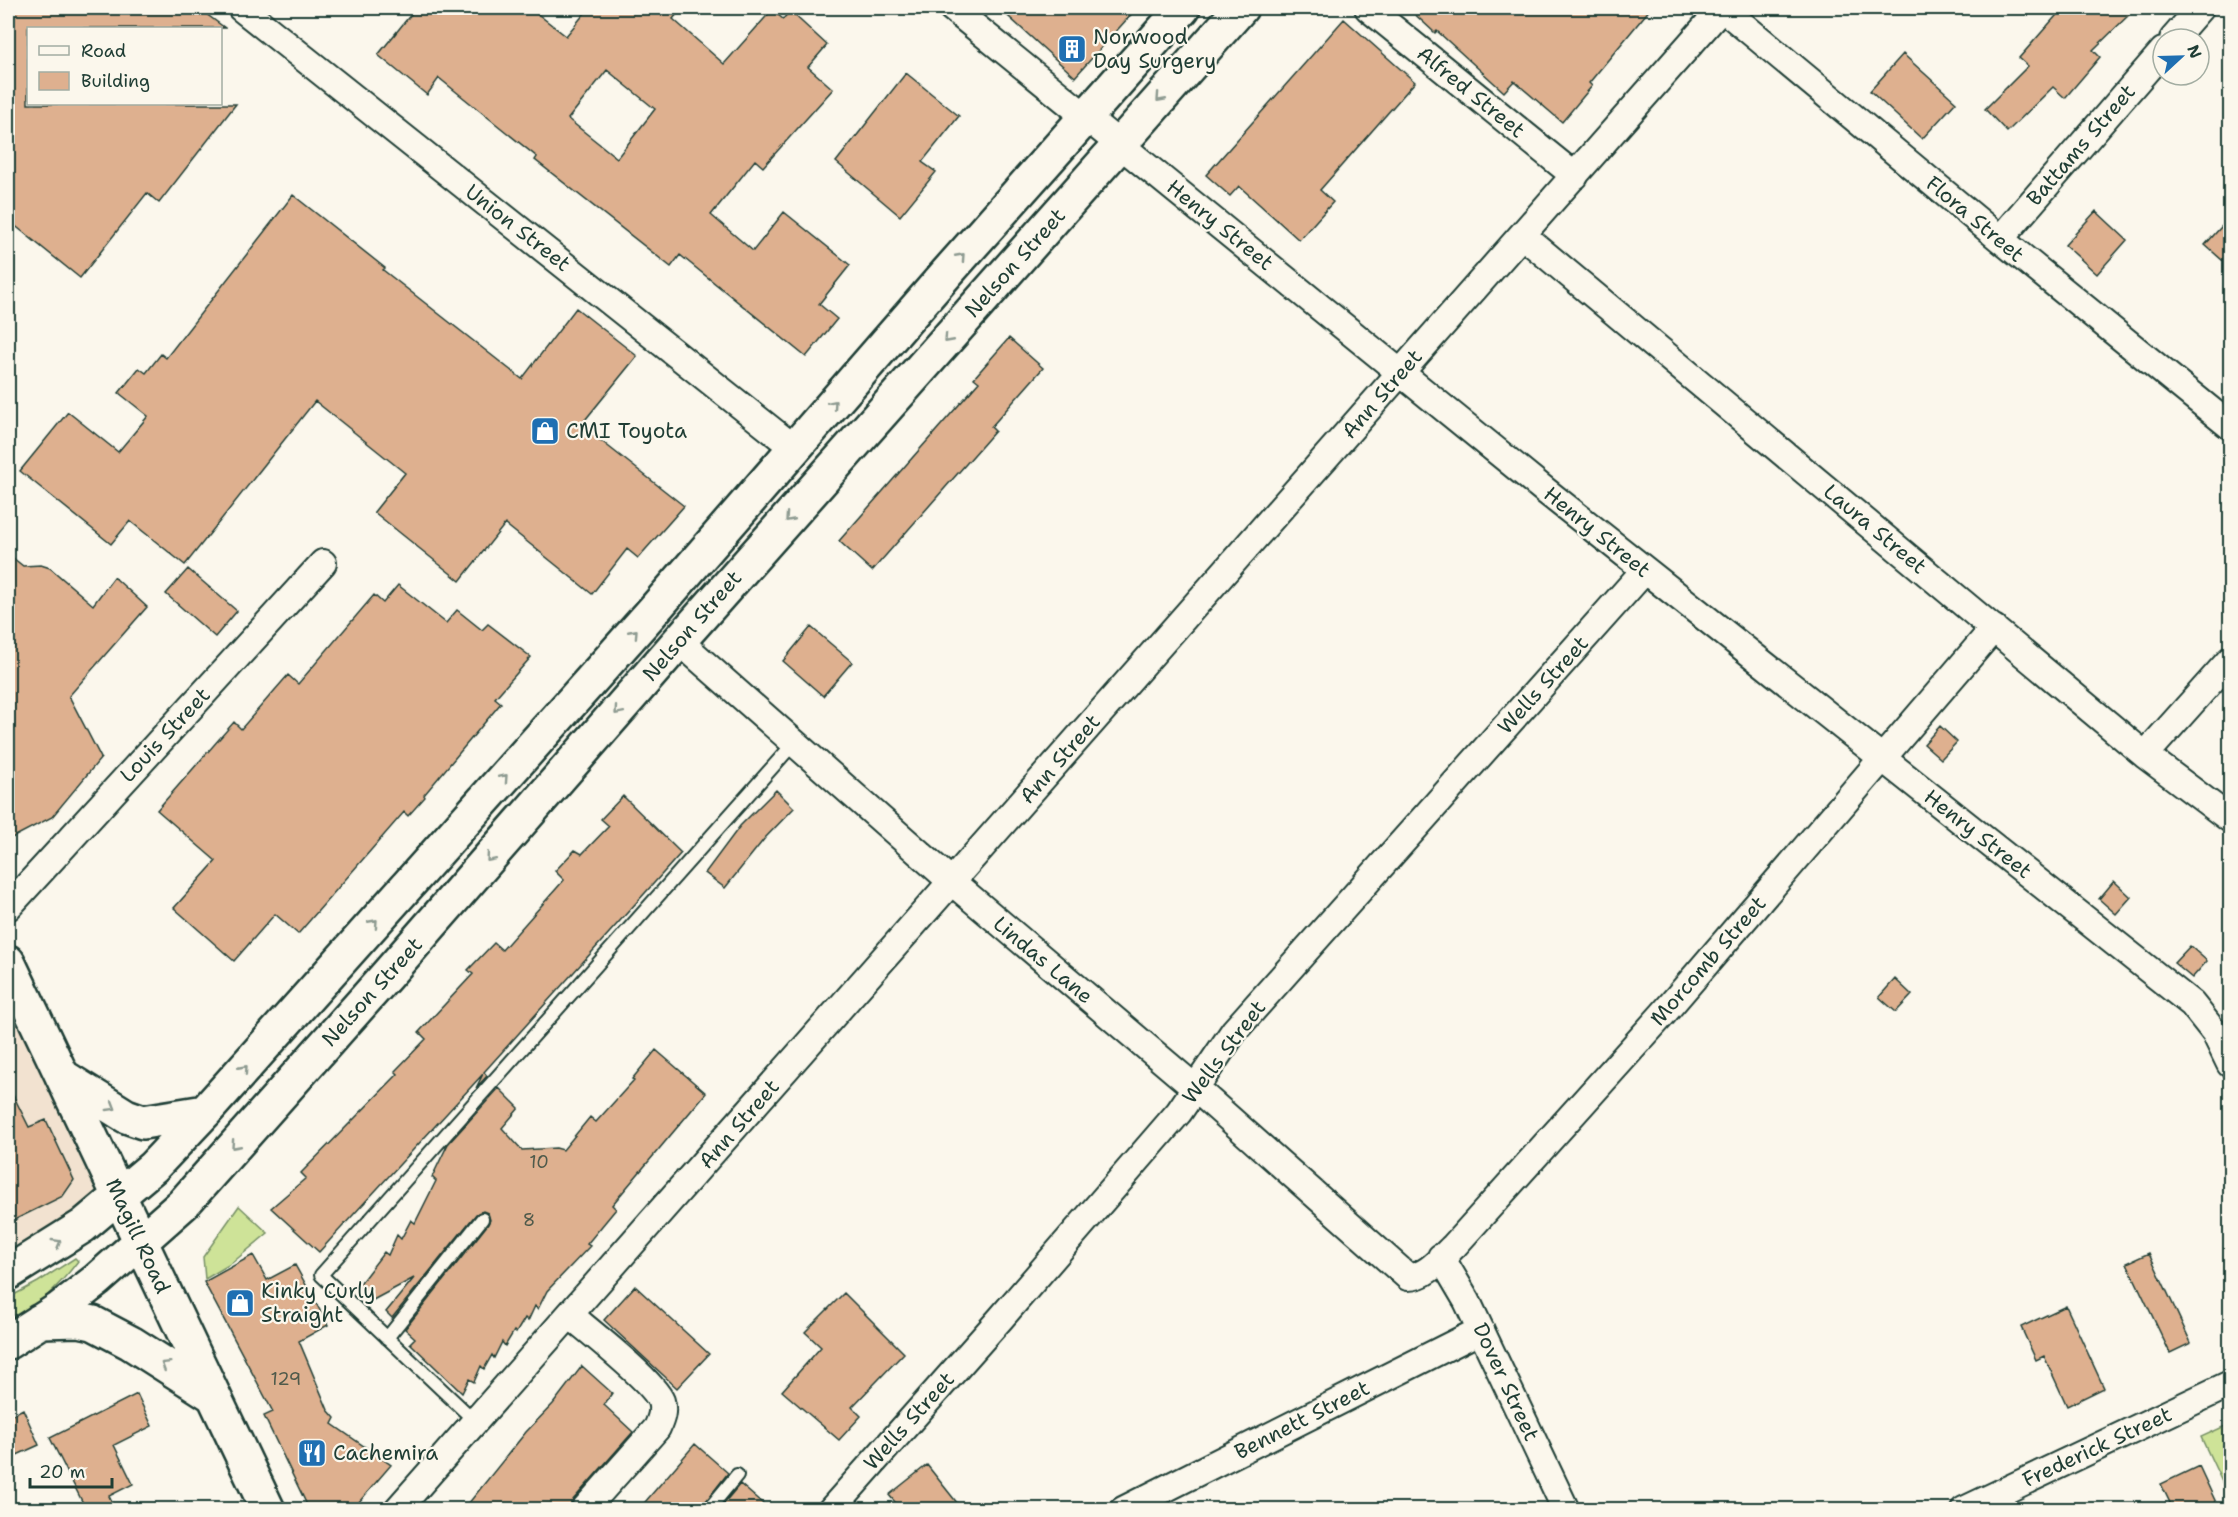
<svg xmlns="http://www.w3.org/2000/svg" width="2238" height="1517" font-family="'Shantell Sans',sans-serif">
	<rect width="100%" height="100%" fill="#fbf7ec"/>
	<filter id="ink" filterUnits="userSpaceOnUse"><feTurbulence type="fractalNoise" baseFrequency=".0167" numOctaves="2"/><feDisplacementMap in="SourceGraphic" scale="12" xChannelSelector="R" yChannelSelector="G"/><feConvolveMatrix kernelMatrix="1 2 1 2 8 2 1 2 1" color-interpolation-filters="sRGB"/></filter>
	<g filter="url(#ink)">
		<!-- built -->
		<path fill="#f2e2d0" d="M8 962 119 1196 8 1273Z"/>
		<!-- green -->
		<path fill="#cee398" stroke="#769066" stroke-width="1.5" d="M239 1206 268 1233 232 1263 205 1279 203 1257Z
			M75 1258 78 1261C57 1289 36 1307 8 1327V1298L38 1282Z
			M2225 1426 2230 1438V1499L2201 1437Z"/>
		<!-- building -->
		<path fill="#deb08f" stroke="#1f3d34" stroke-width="1.5" fill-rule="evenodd" d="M8 8H198L225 28H28V104H236L159 203 147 193 80 278 8 220Z
			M416 8H530L566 36 589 8H682L673 19 724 64 772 10 783 19 790 11 827 45 808 67 833 89 763 167 755 160 711 215 753 251 784 212 850 265 819 304 837 319 806 357 680 255 671 267 535 160 537 157 439 78 427 95 378 55ZM607 70 655 109 617 158 568 119Z
			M999 8H1137L1075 77Z
			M1408 8H1651L1589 83 1592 86 1562 122 1514 81 1504 92 1437 31 1435 33Z
			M2063 8H2136L2093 50 2100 57 2065 98 2053 87 2007 132 1985 109 2028 66 2019 58Z
			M1344 19 1415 82 1320 190 1333 202 1299 240 1239 186 1230 196 1206 175Z
			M1903 54 1956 102 1922 139 1870 91Z
			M906 73 959 116 922 162 936 172 900 216 836 162Z
			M293 195 385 268 383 270 522 379 576 308 637 356 581 425 684 506 638 558 627 549 592 594 505 524 460 581 374 512 405 473 315 401 185 565 130 521 111 544 20 471 68 412 118 452 148 416 119 393 139 368 146 373 161 354 166 358Z
			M2096 211 2127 240 2097 274 2065 245Z
			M2230 217V267L2205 245Z
			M1009 338 1043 368 991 427 995 431 872 571 839 541 979 382 974 378Z
			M8 554 23 566 41 565 50 568 93 605 114 577 147 607 69 696 101 758 52 817 8 840Z
			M188 569 237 611 215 637 166 594Z
			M398 585 446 623 457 610 482 630 488 624 531 657 495 698 501 703 424 795 425 797 408 816 404 812 298 934 275 914 234 961 174 908 216 861 157 810 234 722 241 729 288 675 298 684 374 595 383 603Z
			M811 627 852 662 823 696 783 661Z
			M1940 726 1957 742 1941 759 1924 744Z
			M776 790 794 808 765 838 725 888 705 873 740 826Z
			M623 796 681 853 484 1072 487 1076 476 1088 483 1074 319 1252 271 1208 306 1178 301 1173 398 1074 395 1071 426 1039 419 1032 473 974 468 970 494 943 502 950 564 880 555 871 575 850 582 854 609 826 601 819Z
			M2114 881 2131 897 2116 914 2099 899Z
			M2190 946 2207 961 2192 978 2174 963Z
			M1895 979 1912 995 1896 1012 1879 997Z
			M656 1050 706 1093 612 1205 616 1209 587 1244 590 1246 547 1291 538 1309 535 1306 528 1321 525 1318 516 1333 514 1331 505 1346 502 1342 494 1358 492 1355 484 1369 481 1366 474 1382 469 1379 462 1393 410 1343 415 1338 405 1329 488 1224 490 1220 488 1213 483 1211 476 1214 392 1318 386 1312 414 1278 373 1300 358 1286 384 1252 388 1255 397 1235 401 1239 411 1220 415 1223 436 1181 432 1177 448 1144 499 1088 519 1108 502 1128 522 1150 556 1148 563 1150 590 1117 596 1122 634 1080 632 1079Z
			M8 1085 29 1127 46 1120 74 1180 63 1196 8 1223Z
			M2149 1253 2191 1343 2170 1353 2127 1263Z
			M253 1255 267 1280 295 1265 328 1325 299 1341 328 1410 335 1418 332 1424 391 1465 353 1509H309L264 1416 273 1412 204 1282Z
			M635 1286 709 1354 677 1388 604 1320Z
			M844 1293 904 1353 852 1407 861 1416 839 1440 782 1391 821 1347 805 1332Z
			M2066 1306 2104 1388 2067 1406 2044 1356 2036 1360 2021 1327Z
			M582 1366 612 1393 604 1405 633 1432 573 1500 569 1509H464L526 1432 553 1404Z
			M137 1394 152 1426 114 1445 133 1484 109 1496 115 1509H86L50 1438Z
			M23 1409 39 1445 17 1455 8 1436V1417Z
			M695 1444 728 1473 700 1509H639Z
			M927 1465 962 1509H901L889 1495Z
			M2199 1466 2219 1509H2173L2161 1484Z
			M740 1484 769 1509H719Z"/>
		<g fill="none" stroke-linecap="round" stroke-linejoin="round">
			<!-- lane casing -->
			<g stroke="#1f3d34" stroke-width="16">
				<path id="lane" d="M387 1338 482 1219
					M476 1422 321 1275 794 743
					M708 1510 737 1475"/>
			</g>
			<!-- street casing -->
			<g stroke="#1f3d34" stroke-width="30">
				<path id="street" d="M241 8 794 448
					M952 8 1547 492 2192 1004 2215 1033 2230 1064
					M1368 8 1575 176
					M1722 8 2000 239 2230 426
					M2173 39 2200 8
					M1522 235 2145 755 2230 819
					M2000 239 2163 51
					M679 641 952 882 1195 1088 1408 1277C1427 1277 1441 1258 1454 1246L1663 1014 1994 628
					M2145 755 2230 660
					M8 907 323 563
					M1441 1257 1467 1301 1566 1510
					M570 1315C590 1332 653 1381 661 1401 664 1411 661 1419 657 1428L584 1510
					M397 1510 1722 8
					M831 1510 1001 1318 1179 1112 1234 1031 1645 570
					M1123 1510 1481 1330
					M1964 1510 2230 1384"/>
			</g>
			<!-- secondary casing -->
			<g stroke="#1f3d34" stroke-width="38">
				<path id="secondary" d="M8 962 268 1510
					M62 1076 126 1116 143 1122 205 1112
					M8 1273 83 1226 153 1167 205 1112 653 611 946 274 1183 8
					M40 1321 79 1320 93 1323 131 1343 214 1396
					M8 1342 58 1310 97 1280 183 1204 386 976 679 641 1241 8"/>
			</g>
			<!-- lane -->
			<use href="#lane" stroke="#fbf7ec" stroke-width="12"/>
			<!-- street -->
			<use href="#street" stroke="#fbf7ec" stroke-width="26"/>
			<!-- secondary -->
			<use href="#secondary" stroke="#fbf7ec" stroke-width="33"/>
		</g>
		<!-- one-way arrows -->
		<defs><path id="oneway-chevron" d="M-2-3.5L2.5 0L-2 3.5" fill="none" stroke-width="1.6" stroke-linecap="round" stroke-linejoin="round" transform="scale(1.5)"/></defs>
		<g stroke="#8d9a90">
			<use href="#oneway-chevron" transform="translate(1160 98) rotate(132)"/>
			<use href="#oneway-chevron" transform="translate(961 257) rotate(-48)"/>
			<use href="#oneway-chevron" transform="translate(948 339) rotate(132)"/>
			<use href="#oneway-chevron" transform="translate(833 404) rotate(-49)"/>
			<use href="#oneway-chevron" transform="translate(789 518) rotate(132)"/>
			<use href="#oneway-chevron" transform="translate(634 633) rotate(-48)"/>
			<use href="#oneway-chevron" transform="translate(618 711) rotate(131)"/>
			<use href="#oneway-chevron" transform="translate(504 778) rotate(-48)"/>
			<use href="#oneway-chevron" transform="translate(490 858) rotate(131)"/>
			<use href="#oneway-chevron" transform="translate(374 923) rotate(-48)"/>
			<use href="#oneway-chevron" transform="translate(244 1069) rotate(-48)"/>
			<use href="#oneway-chevron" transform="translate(112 1107) rotate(31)"/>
			<use href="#oneway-chevron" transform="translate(235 1145) rotate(132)"/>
			<use href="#oneway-chevron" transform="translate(57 1243) rotate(-31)"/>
			<use href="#oneway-chevron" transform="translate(165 1365) rotate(-148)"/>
		</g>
	</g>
	<!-- icons -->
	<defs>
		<g id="building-square" transform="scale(1.5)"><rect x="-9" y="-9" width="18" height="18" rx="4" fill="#1f6fb2" stroke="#fbf7ec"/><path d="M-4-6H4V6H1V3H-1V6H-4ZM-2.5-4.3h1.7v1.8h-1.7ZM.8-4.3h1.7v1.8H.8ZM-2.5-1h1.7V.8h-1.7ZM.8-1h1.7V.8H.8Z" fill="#fff"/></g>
		<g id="shop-square" transform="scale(1.5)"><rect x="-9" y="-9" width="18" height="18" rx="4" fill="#1f6fb2" stroke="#fbf7ec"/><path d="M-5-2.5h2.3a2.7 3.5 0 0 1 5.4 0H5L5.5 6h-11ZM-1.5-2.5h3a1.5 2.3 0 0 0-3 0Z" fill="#fff"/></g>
		<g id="restaurant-square" transform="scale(1.5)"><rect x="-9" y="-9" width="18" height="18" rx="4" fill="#1f6fb2" stroke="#fbf7ec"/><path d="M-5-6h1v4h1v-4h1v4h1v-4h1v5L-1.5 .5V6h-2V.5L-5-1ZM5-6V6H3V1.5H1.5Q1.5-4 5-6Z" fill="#fff"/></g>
	</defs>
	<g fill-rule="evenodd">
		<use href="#building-square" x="1072" y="49"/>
		<use href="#shop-square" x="545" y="431"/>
		<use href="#shop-square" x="240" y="1303"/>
		<use href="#restaurant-square" x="312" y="1453"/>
	</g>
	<g text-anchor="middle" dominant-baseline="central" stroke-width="4.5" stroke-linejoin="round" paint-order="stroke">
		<!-- number labels -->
		<g font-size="18" fill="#4f5a4b">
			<text x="539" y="1162">10</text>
			<text x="529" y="1220">8</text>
			<text x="286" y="1379">129</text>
		</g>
		<!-- poi labels -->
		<g font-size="21" fill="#1f3d34" stroke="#fbf7ec" text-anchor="start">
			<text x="1093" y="37">Norwood<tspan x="1093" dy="24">Day Surgery</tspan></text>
			<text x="566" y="431">CMI Toyota</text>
			<text x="261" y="1291">Kinky Curly<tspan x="261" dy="24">Straight</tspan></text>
			<text x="333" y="1453">Cachemira</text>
		</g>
		<!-- street labels -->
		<g font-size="21" fill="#1f3d34" stroke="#fbf7ec">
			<text transform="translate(1471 92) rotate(39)">Alfred Street</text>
			<text transform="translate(2081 145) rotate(-49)">Battams Street</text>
			<text transform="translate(1975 219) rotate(40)">Flora Street</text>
			<text transform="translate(1220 225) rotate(39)">Henry Street</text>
			<text transform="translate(518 228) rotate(38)">Union Street</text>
			<text transform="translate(1015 263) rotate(-48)">Nelson Street</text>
			<text transform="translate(1382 394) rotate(-49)">Ann Street</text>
			<text transform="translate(1875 529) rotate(40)">Laura Street</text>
			<text transform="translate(1597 532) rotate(39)">Henry Street</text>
			<text transform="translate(692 626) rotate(-49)">Nelson Street</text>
			<text transform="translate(1543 685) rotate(-48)">Wells Street</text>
			<text transform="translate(165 735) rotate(-47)">Louis Street</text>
			<text transform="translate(1060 759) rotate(-49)">Ann Street</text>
			<text transform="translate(1978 834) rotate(38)">Henry Street</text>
			<text transform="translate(1043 960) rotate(40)">Lindas Lane</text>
			<text transform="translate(1708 961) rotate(-49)">Morcomb Street</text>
			<text transform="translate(372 992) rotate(-48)">Nelson Street</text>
			<text transform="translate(1224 1052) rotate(-53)">Wells Street</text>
			<text transform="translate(739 1124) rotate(-49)">Ann Street</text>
			<text transform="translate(138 1236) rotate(65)">Magill Road</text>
			<text transform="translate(1506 1382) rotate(65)">Dover Street</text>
			<text transform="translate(1302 1420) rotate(-27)">Bennett Street</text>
			<text transform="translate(909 1421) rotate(-48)">Wells Street</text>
			<text transform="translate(2097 1447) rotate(-25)">Frederick Street</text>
		</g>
	</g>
	<!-- margin -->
	<rect width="2238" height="1517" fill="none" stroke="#fbf7ec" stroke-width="30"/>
	<rect x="15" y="15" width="2208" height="1487" fill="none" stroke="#1f3d34" stroke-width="2" filter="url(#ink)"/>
	<!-- legend -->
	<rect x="27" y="27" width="195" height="78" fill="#fbf7ec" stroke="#a3ada2" stroke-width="1.5"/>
	<rect x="39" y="46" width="30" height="9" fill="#fbf7ec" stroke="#a3ada2" stroke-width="1.5"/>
	<text x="81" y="57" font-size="18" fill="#1f3d34">Road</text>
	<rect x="39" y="72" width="30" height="18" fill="#deb08f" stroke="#a3ada2" stroke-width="1.5"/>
	<text x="81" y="87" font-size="18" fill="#1f3d34">Building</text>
	<!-- north arrow -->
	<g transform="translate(2181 57) rotate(68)"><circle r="28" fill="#fbf7ec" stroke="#a3ada2" stroke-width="1.5"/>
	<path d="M0-4.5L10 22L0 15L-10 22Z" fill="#1f6fb2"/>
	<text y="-9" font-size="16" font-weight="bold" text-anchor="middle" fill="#1f3d34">N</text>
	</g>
	<!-- scale -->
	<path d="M30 1478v9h82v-9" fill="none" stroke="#1f3d34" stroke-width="3"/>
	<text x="39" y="1478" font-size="18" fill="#1f3d34" stroke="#fbf7ec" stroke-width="4.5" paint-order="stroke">20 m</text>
</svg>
